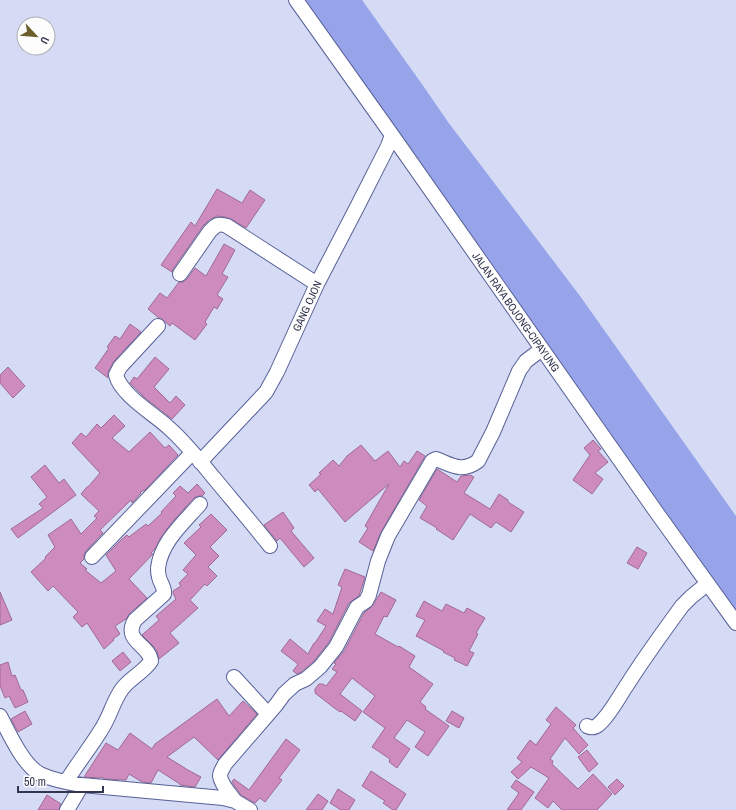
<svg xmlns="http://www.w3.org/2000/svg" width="736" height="810" font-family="'Archivo Narrow',sans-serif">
	<rect width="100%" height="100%" fill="#d5dbf4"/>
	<!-- water -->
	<path fill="#97a4ea" d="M297 0H362L424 87 448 122 580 296 736 516V626Z"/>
	<!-- building -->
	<path fill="#cd8cbd" stroke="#9f6a92" d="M217 189 242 203 250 190 265 200 246 228 231 219 225 217 217 216 209 220 203 226 173 269 172 272 161 265 191 222 195 226Z
		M224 244 235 250 222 274 228 277 217 295 223 299 217 309 214 307 205 322 207 324 195 340 172 323 170 326 163 320 159 318 148 309 160 293 167 298 179 282H183L187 279 195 268 206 276Z
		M130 324 141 332 114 361 108 372V378L95 368 109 348 107 347 115 336 120 339Z
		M155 357 169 369 154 387 170 403 176 396 185 405 172 419 144 397 130 383 134 377 137 379Z
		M8 367 25 386 13 398 0 383V375Z
		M114 415 125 426 112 438 129 452 150 432 165 448 169 445 178 455 145 490 140 492 141 493 132 503 131 500 100 530 103 533 86 551 84 555V559L80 563 87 569 85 570 101 583 116 571 106 555 121 540 127 535 129 537 146 524 148 526 162 513 161 512 176 496 173 493 180 486 188 493 197 484 205 493 202 496H198L194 498 174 520 161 537 155 549 151 553 153 554 152 555 129 579 147 598 129 614 126 619 115 626 120 634 113 639 114 640 104 649 87 623 82 627 73 617 78 612 53 586 48 591 31 572 46 558 45 557 55 547 48 535 71 519 81 534 97 518 94 516 99 511 81 494 87 487H88L100 473 72 443 81 433 86 437 97 424 101 428Z
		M593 440 601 449 598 451 608 462 595 473 603 479 592 494 573 480 590 455 584 448Z
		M361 445 375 461 388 451 400 467 404 461 408 464 417 451 425 456 381 532 373 551 359 542 368 528 365 526 389 484 345 522 318 489 315 492 309 485 321 474 319 473 333 460 339 466 347 456Z
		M45 465 59 483 64 479 76 495 18 538 11 529 43 508 39 504 47 497 31 477Z
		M437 469 457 482 461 476 470 475 474 477 464 493 490 509 499 494 508 500V502L524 512 511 532 496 522 491 528 470 514 453 540 436 529 437 528 420 518 427 506 419 500Z
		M283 512 294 528 291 531 314 558 304 567 280 538 277 541 264 525Z
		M211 514 227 530 210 547 219 556 208 567 217 576 207 586 205 584 190 600 198 608 170 633 179 643 159 659 157 651 153 646 142 635 159 620 156 616 176 599 173 593V591L181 586 179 583 188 574 183 570 196 555 184 543 201 527 199 525Z
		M637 547 647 553 638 569 627 563Z
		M345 569 365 577 359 596 349 603 329 642 314 661 301 672 297 674 293 671 298 664 281 651 290 639 308 654 314 643H315L326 626 317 621 325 609 333 614 342 587 338 585Z
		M0 592 12 620 0 625Z
		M381 592 396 600 387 617 384 616 375 634 398 647 399 646 415 656 409 667 433 684 420 702 426 707 425 709 449 726 428 756 415 747 425 732 407 720 394 738 410 749 397 768 389 762 390 759 372 747 385 728 363 712 375 696 352 678 340 694 362 711 355 721 341 711 340 712 333 707 315 693V689L319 684H323L326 686 337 672 332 669 336 664 334 663 344 651 364 613 373 605Z
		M424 601 442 611 446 604 464 613 467 608 485 618 476 633 478 634 469 651 474 653 467 666 454 660 455 658 443 652 444 651 416 636 425 620 416 616Z
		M123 652 131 662 120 671 112 661Z
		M8 662 12 676 15 675 21 690H23L28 702 15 708 9 696 5 698 0 686V665Z
		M217 699 229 716 243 701 257 714 218 760 194 737 167 757 188 770 201 777 195 787 180 785V784L158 770 151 783 142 782 129 774 126 780 104 779 102 777 101 778 84 777 106 743 118 750 130 733 152 749 155 744Z
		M556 707 576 725 573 728 588 745 579 754 565 738 550 759 553 761 552 764 578 789 593 774 612 794 597 810H562L553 801 548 808 535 798 549 778 531 767 518 779 511 772 522 762 517 758 530 740 536 745 551 724 546 720Z
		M25 711 32 724 18 732 11 719Z
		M452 711 464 718 459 728 446 721Z
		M286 739 300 750 279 778 282 780 265 802 260 798 255 803 241 795 232 782 234 779 249 790Z
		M587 750 598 764 589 772 578 757Z
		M371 771 406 794 396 810H393L383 803 385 801 362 786Z
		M617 779 624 786 615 795 608 787Z
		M516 780 534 792 521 810H507L519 793 511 787Z
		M338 789 355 800 349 810H341L330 803Z
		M318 794 328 801 322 810H306Z
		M47 795 61 804 59 810H38Z"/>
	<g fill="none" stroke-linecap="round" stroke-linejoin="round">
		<!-- minor casing -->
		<g stroke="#586198" stroke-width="16">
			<path id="minor" d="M296 0 392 135 657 513 736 623
				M180 274 210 231C216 225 218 223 227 226L317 284
				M158 326 120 367 116 375C121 395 154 414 169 428 186 443 200 461 214 478 233 501 252 523 270 546
				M200 462 266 392 277 372 317 284 355 211 388 146 392 135
				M92 557 192 453
				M234 677 268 714
				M0 716C9 733 23 765 40 774 53 780 69 783 82 785L223 798 235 801 250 810
				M587 726C591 728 594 728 598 725 610 715 618 698 627 685 644 658 663 632 682 606L691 597 707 584
				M66 782C77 764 90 748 101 730 110 717 113 701 122 689 130 678 144 672 151 661 150 645 122 641 135 620L164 594C165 587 160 583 159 577 158 574 158 570 158 568 161 542 184 522 200 504
				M235 801C231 795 221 785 220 776 220 772 223 768 225 764L276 705 284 694 295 684 306 679 320 667 336 647 357 607 366 601 369 595 378 561 388 536 432 461 436 459C452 465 462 473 478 461L493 432 519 371 526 361 542 349
				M67 810 82 785"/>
		</g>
		<!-- minor -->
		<use href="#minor" stroke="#fff" stroke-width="14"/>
	</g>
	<g text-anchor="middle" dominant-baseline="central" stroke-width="3.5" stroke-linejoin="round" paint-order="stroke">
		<!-- street labels -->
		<g font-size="11" fill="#31354e" stroke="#fdfdfd">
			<text transform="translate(307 306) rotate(-65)">GANG OJON</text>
			<text transform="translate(516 312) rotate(55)">JALAN RAYA BOJONG-CIPAYUNG</text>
		</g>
	</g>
	<!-- north arrow -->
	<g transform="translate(36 36) rotate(116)"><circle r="19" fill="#fdfdfd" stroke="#abadb7"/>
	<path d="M0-3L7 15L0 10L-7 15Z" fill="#6c5f2c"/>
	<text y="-6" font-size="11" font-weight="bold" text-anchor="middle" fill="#31354e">U</text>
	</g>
	<!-- scale -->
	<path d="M18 786v6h85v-6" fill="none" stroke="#31354e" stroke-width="2"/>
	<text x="24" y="786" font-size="12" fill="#31354e" stroke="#fdfdfd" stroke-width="3" paint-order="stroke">50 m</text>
</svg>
